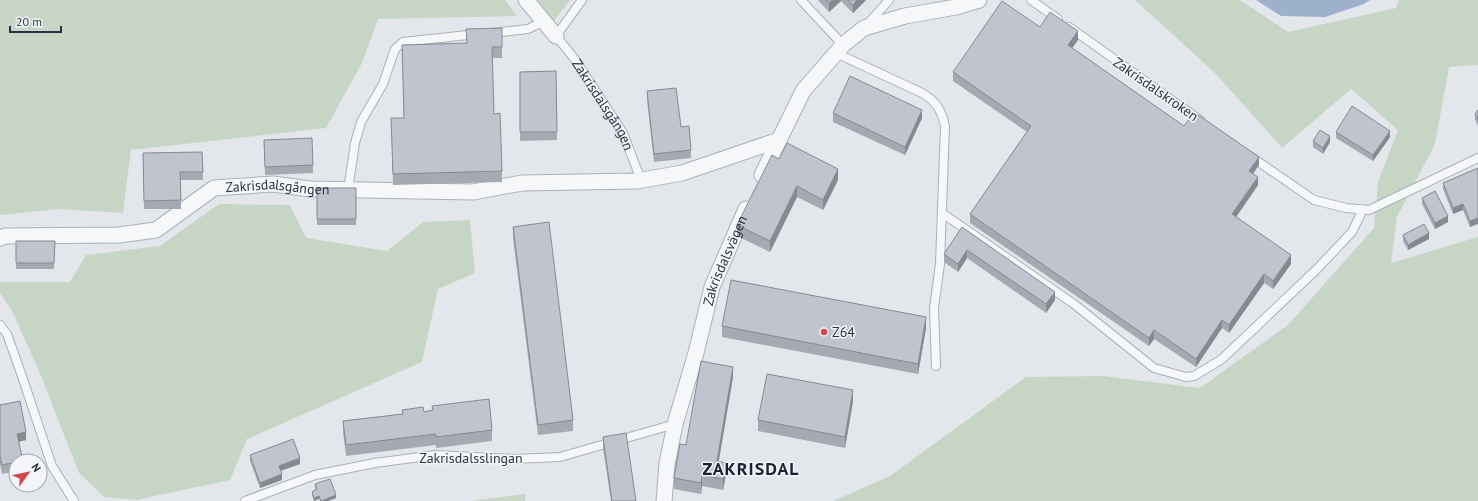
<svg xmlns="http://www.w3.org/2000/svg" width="1478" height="501" font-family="'PT Sans',sans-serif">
	<rect width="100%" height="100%" fill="#e3e6eb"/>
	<!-- green -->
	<path fill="#c7d6c4" d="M0 0H505L517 16 378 19 362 63 326 128 131 150 123 213 59 209 0 215Z
		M537 0H570L553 22Z
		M1135 0H1240L1288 32 1396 8 1399 0H1478V65L1449 67 1435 144 1397 217 1391 263 1478 237V501H833L890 476 1026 377 1104 376 1200 388 1288 325 1374 228 1378 182 1398 130 1351 89 1282 148 1215 73Z
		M219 204 290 205 306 238 387 251 423 222 470 220 475 273 438 289 422 362 247 439 230 480 136 500 104 497 79 473 39 371 12 311 0 293V282H70L86 255 160 246Z
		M526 494 525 501H470Z"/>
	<!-- water -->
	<path fill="#9db0cc" d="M1256 0H1370L1364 4 1325 17 1281 16Z"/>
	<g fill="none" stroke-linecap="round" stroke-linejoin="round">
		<!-- service casing -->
		<g stroke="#acb0b9" stroke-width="10">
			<g id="service">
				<path id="s1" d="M582 0 556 36 574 58 623 133 641 180"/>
				<path d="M801 0 843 45"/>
				<path d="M1031 0 1058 19"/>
				<path d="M866 26 889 0"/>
				<path d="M1069 27 1200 120"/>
				<path d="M493 33 528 29 544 21"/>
				<path d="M836 53 922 93C936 101 941 109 945 126L940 264 934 308 936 366"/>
				<path d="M1250 156 1314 200 1346 208 1369 210 1478 158"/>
				<path d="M348 190 355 143 361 122 383 84 395 49 403 42 477 34"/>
				<path d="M942 213 1074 304 1154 368 1186 377 1194 376 1222 359 1317 269 1352 232 1363 209"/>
				<path d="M0 325 7 334 23 379 52 466 74 501"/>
				<path d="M245 501 315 475 375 463 435 455 515 459 560 457 675 424"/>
			</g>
		</g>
		<!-- minor casing -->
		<g stroke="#acb0b9" stroke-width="17">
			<g id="minor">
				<path d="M526 0 556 36"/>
				<path d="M762 175 803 91 843 45 864 28 905 16 956 7 979 0"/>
				<path id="s2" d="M0 238 5 236 119 235 156 230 214 188 273 184 310 189 473 192 522 183 637 181 682 173 779 140"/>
				<path id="s3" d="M664 501 667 464 675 424 696 353 712 287 746 209"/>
			</g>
		</g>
		<!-- service -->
		<use href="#service" stroke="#f6f7f9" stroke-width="8"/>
		<!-- minor -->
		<use href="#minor" stroke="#f6f7f9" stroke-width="15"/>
	</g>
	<!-- wall -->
	<path fill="#a5a9b1" d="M818 0H866L853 13 841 1 829 12Z
		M502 28V58H492L494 114 502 171V182L393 185 391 118H404L402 45 466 43Z
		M1078 40 1072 48 1184 126 1259 165 1253 173 1258 185 1236 217 1291 264 1273 289 1264 283 1229 333 1222 328 1196 367 1154 339 1149 346 970 223V214L1027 132 953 81V72Z
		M556 71 557 140 520 141V72Z
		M647 91 681 127 691 150V158L654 162 647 100Z
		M1478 110V126L1475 119V114Z
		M833 113 922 118 905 155 833 122Z
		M1336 132 1390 137 1373 161 1336 138Z
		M264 140 313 165V173L265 175Z
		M1313 141 1330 142 1323 154 1313 147Z
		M202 152 203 180H181V209H144L143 153Z
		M779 159 838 180 823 210 797 197 770 252 737 236V225Z
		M1478 168 1470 227 1463 210 1453 214 1443 189V183Z
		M317 188H356V225H317Z
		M1422 198 1448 222 1435 229 1422 204Z
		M513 227 573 420V431L538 435 513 238Z
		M962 227 1055 300 1046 313 967 258 958 272 944 262V254Z
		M1403 235 1429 239 1408 250 1403 241Z
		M16 241H55L54 269H16Z
		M722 326 926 328 918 374 722 337Z
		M733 377 718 462 726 474 723 490 702 486 701 494 674 489V478L686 445Z
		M853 401 845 448 758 431V420Z
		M0 405 26 440 19 442 16 461V471L2 474 0 464Z
		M432 406 492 430V441L436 448V445L346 456 343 432V421L402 414V410L424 412 432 410Z
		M603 437 636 501H611L603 448Z
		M250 455 300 464 281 471 282 480 260 488 250 461Z
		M315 484 336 498 328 501H320L319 499 314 501 312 495V492L316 490 315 487Z"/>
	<!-- shaded-wall -->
	<path fill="#868990" d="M833 0H841V1L829 12V3Z
		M857 0H866L853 13V5Z
		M1078 31V40L1068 54V45Z
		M922 110V118L905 155V147Z
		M1390 131V137L1373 161V155Z
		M1330 136V142L1323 154V148Z
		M1259 157V165L1249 179V171Z
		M838 169V180L823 210V200Z
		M1258 177V185L1232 223V214Z
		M797 186V197L770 252V241Z
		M1463 204V210L1453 214V208Z
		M1448 216V222L1435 229V223Z
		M1478 218V224L1470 227V221Z
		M1429 233V239L1408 250V245Z
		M967 250V258L958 272V264Z
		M1291 255V264L1273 289V281Z
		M1264 274V283L1229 333V325Z
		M1055 292V300L1046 313V304Z
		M926 317V328L918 374V364Z
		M1222 320V328L1196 367V359Z
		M1154 330V339L1149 346V338Z
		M733 367V377L717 472V461Z
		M853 390V401L845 448V437Z
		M26 432V440L17 442V434Z
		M300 458V464L279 471V466Z
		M726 463V474L723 490V479Z
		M282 474V480L260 488V483Z
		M702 475V486L701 494V483Z
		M336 495V498L328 501H321Z
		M319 496V499L314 501V498Z"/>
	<!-- building -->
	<path fill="#c0c4ce" stroke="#868990" d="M826 0H833L829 3Z
		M848 0H857L853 5Z
		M1002 1 1040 27 1050 12 1078 31 1068 45 1184 126 1194 112 1259 157 1249 171 1258 177 1232 214 1291 255 1273 281 1264 274 1229 325 1222 320 1196 359 1154 330 1149 338 970 214 1031 126 953 72Z
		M502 28V47H492L494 114 500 113 502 171 393 174 391 118H404L402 45 467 43 466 29Z
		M556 71 557 132H520V72Z
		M850 76 922 110 905 147 833 113Z
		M676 88 681 127 689 126 691 150 654 154 647 91Z
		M1352 106 1390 131 1373 155 1336 132Z
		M1478 110V120L1475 114Z
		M1320 130 1330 136 1323 148 1313 141Z
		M312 138 313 165 265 167 264 140Z
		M787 143 838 169 823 200 797 186 770 241 737 225 772 155 779 159Z
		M202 152 203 172H180L181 200 144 201 143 153Z
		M1478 168V218L1470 221 1463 204 1453 208 1443 183Z
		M317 188H356V219H317Z
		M1435 191 1448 216 1435 223 1422 198Z
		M549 222 573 420 538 425 513 227Z
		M1424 224 1429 233 1408 245 1403 235Z
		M962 227 1055 292 1046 304 967 250 958 264 944 254Z
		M16 241H55L54 263H16Z
		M731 280 926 317 918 364 722 326Z
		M701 361 733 367 717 461 726 463 723 479 702 475 701 483 674 478 680 444 686 445Z
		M767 374 853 390 845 437 758 420Z
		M489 399 492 430 436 437V434L346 445 343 421 403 414 402 410 423 407 424 412 433 410 432 406Z
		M20 401 26 432 17 434 23 461H16V462L2 465 0 456V405Z
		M626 433 636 501H612L603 437Z
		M293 439 300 458 279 466 282 474 260 483 250 455Z
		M330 479 336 495 321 501 319 496 314 498 312 492 317 489 315 484Z"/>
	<!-- markers -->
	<circle fill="#d3454f" stroke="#f3f5f8" stroke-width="1.5" cx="824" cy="332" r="4"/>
	<g text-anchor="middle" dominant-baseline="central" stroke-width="3" stroke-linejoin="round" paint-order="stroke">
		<!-- street labels -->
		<g font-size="14" fill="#2a3144" stroke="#f3f5f8">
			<text transform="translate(1156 89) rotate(35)">Zakrisdalskroken</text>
			<text stroke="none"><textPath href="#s1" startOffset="128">Zakrisdalsgången</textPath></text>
			<text stroke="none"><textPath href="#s2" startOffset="292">Zakrisdalsgången</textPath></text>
			<text stroke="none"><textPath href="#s3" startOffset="249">Zakrisdalsvägen</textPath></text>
			<text x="471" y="458">Zakrisdalsslingan</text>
		</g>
		<!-- poi labels -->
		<g font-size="14" fill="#2a3144" stroke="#f3f5f8" text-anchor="start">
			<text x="832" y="332">Z64</text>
		</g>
		<!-- district labels -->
		<g font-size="18" font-weight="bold" letter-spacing="1" fill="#1c2235" stroke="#f3f5f8">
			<text x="751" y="468">ZAKRISDAL</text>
		</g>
	</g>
	<!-- north arrow -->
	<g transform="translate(28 473) rotate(57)"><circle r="19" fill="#f3f5f8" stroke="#a3a7b0"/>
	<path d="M0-3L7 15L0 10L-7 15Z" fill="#d3454f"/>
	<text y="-6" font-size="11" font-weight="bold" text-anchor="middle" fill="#2a3144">N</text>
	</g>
	<!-- scale -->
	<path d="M10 26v6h51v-6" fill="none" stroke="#2a3144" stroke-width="2"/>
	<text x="16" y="26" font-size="12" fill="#2a3144" stroke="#f3f5f8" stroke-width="3" paint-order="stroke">20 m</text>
</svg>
